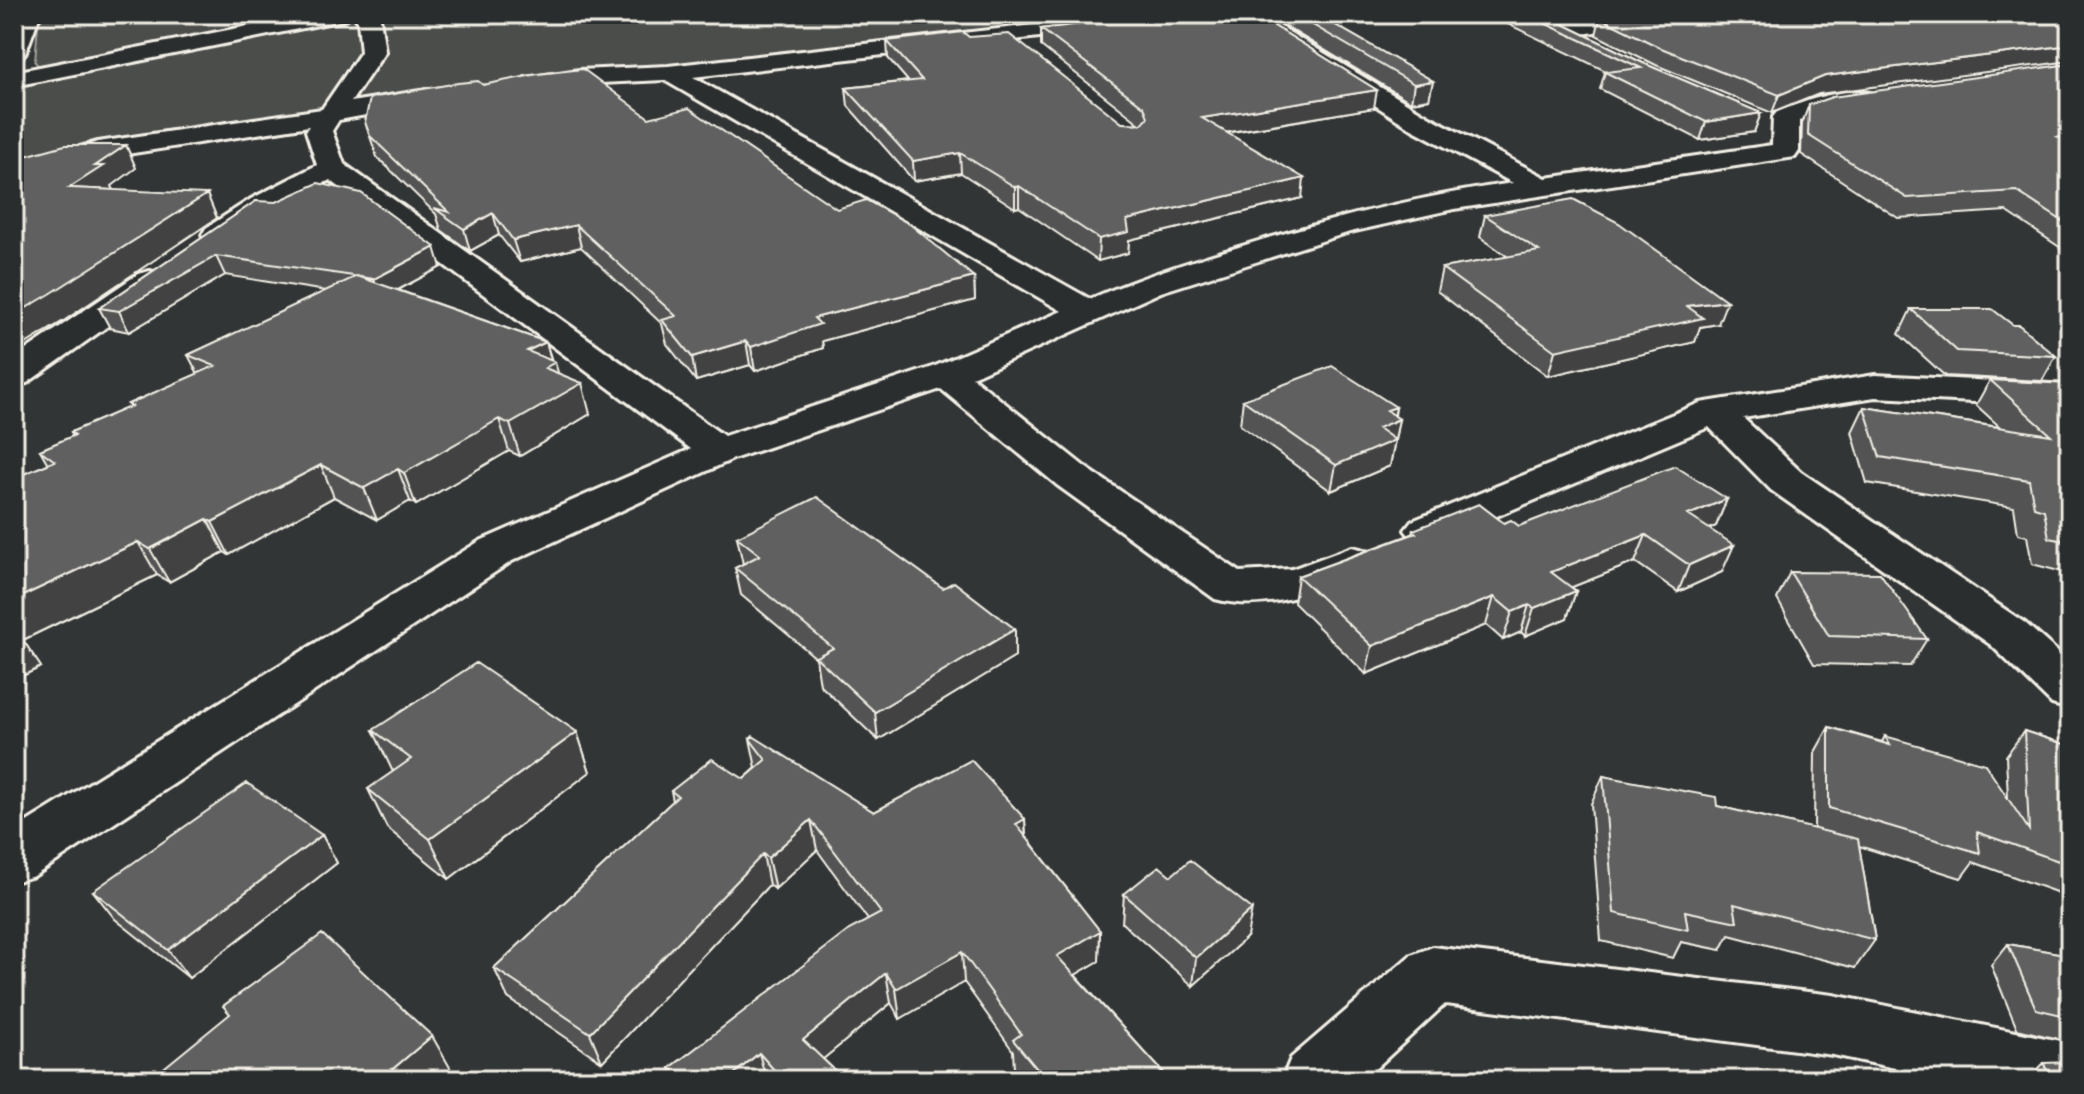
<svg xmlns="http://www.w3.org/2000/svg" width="2084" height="1094" font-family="'Balsamiq Sans',sans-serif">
	<rect width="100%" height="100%" fill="#323535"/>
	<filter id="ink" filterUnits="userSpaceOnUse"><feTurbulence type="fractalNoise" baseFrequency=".0125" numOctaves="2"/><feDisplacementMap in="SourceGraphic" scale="16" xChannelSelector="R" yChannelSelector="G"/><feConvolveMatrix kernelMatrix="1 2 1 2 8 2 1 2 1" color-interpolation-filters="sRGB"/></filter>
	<g filter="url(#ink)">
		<!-- green -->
		<path fill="#4b4d4c" stroke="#a09f9a" stroke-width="2" d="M45 14H1131L704 63C473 76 242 124 14 162V88L49 78 35 62 38 24Z"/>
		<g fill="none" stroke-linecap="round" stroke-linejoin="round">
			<!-- minor casing -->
			<g stroke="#f4f1e8" stroke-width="6">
				<path id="minor" d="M18 14H40L26 52 22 57 14 59V24Z
					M310 14H377L380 18 385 52 351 102 426 90 435 92 438 97 435 102 426 104 339 120 332 131 344 164 724 436 933 367 1062 311 664 80 579 84 534 90 525 88 522 83 525 78 579 70 668 66 1131 14H1199L1188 20 693 77 1090 299C1138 278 1188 262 1239 247 1329 219 1419 196 1513 183L1412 129 1233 14H1259L1430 117 1546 178 1772 145 1773 117 1777 112C1806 101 1844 86 1875 94L1879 99 1875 104 1823 112 1799 121V151L1795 157 1454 209 1350 232 1161 292 972 377 1085 467 1240 572 1292 569 1352 547 1368 551 1374 561 1368 571C1320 591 1267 613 1215 599L1057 485 941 389 733 459 512 561 34 876 14 882V830L480 541 691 449 330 180 271 211 228 242 217 244 206 242 202 235 206 228 251 199 317 165 306 131 309 126 101 158 14 182V165L98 142 322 109 361 52 358 21 353 15 343 20 14 86V72Z
					M1627 14H1682L1671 20 1563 37 1552 30 1563 23Z
					M150 271 162 274 166 281 162 288 27 383 14 386V358L138 274Z
					M1875 375 2070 385V407L1875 397 1743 418 1801 472 2025 623 2070 663V709L2052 704 1991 645 1771 490 1709 427 1442 539 1427 543 1412 539 1405 530 1412 521 1700 403Z
					M1433 947 1833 995 2070 1043V1080H1952L1833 1055 1445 1004 1363 1080H1282L1291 1058 1411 955Z"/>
			</g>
			<!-- minor -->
			<use href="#minor" fill="#2a2d2e" fill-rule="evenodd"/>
		</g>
		<!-- wall -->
		<path fill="#525352" stroke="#f4f1e8" stroke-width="2" d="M1130 14H1255L1374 108 1227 133 1302 198 1129 240 1128 253 1098 261 1019 207 1015 208 961 173 914 181 848 106 846 88 908 81 888 58 887 41 969 37 1122 123 1140 124 1041 46V29L1130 18Z
			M1265 14H1332L1330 22 1433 81 1429 99 1411 102Z
			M1487 14H1543L1643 63 1761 113 1754 132 1700 140 1600 89 1605 72 1606 71Z
			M1555 14H1607L1567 20Z
			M1600 18 1819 94 1772 113 1656 65 1596 35Z
			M2070 64V249L2064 250 2006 211 1898 218 1801 154 1802 123 1809 105Z
			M483 85 649 118 974 277 975 300 822 341 823 348 755 371 750 365 696 381 667 344 662 324 581 247 520 262 499 235 470 251 441 230 436 214 377 157 365 122Z
			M256 201 441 267 398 290 546 342 552 361 558 374 590 414 520 456 509 451 416 505 410 501 377 520 334 497 229 555 224 552 169 582 157 575 23 640 41 667 14 680V478L48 464 40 450 73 436 71 432 130 407 128 404 198 374 188 355 326 291 225 275 129 332 110 328 99 308Z
			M1485 215 1718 324 1700 327 1695 342 1548 376 1437 291 1442 268 1508 257 1480 237Z
			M1911 309 2013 325 2056 356 2042 381 1945 376 1899 334Z
			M1990 380 2070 384V574L2032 564 2027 536 2018 534 2014 507 1867 483 1852 432 1864 407 2000 427 1976 405Z
			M1243 400 1396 407 1395 416 1399 419 1390 466 1331 491 1240 425Z
			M1727 499 1716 526 1709 529 1722 572 1678 592 1635 562 1572 587 1576 591 1567 618 1525 636 1521 632 1503 640 1486 625 1366 674 1294 603 1298 576 1412 534 1413 530 1504 523 1519 526Z
			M737 537 943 588 1015 629V657L878 740 820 685 816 658 741 595 735 568 743 564Z
			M1790 572 1927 639 1910 666 1814 664 1777 599Z
			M1829 727 1882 742 1885 736 2008 798 2006 756 2024 731 2070 746V892L2067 896 1973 862 1961 878 1859 846 1875 940 1855 968 1729 935 1721 950 1681 942 1673 958 1601 941 1591 804 1603 776 1717 806 1814 829 1815 752Z
			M373 730 577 732 590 772 449 879 387 828 368 789 394 771 392 770Z
			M750 739 874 812 1025 819 1026 836 1100 931 1099 961 1075 975 1163 1072 1162 1080H1022L1014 1069 1013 1051 964 982 900 1019 891 1003 823 1059 845 1080H674L670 1068 868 920 817 850 775 889 769 885 602 1062 508 998 494 968 673 801 671 791 744 779 756 768Z
			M322 835 337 863 189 978 115 919 93 891Z
			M1124 894 1247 937 1193 986 1122 923Z
			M2008 944 2070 955V1042L2017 1029 1991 965Z
			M2044 1063 2070 1080H2027Z"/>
		<!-- shaded-wall -->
		<path fill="#424342" stroke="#f4f1e8" stroke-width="2" d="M1311 14H1332L1330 25Z
			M1568 14H1607L1567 20Z
			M2070 45V61L1819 94 1772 113 1779 95 1825 76Z
			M1433 81 1429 99 1411 102 1414 84Z
			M1377 90 1374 108 1200 137 1202 118Z
			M1761 113 1754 132 1700 140 1706 122Z
			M126 145 136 168 112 186 114 190 69 188 95 166Z
			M960 153 961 173 914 181 913 161Z
			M1304 178 1302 198 1129 240 1128 253 1098 261 1099 239 1127 220Z
			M1019 186V207L1015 208V187Z
			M207 194 217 218 65 320 14 351V315Z
			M493 213 499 235 470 251 464 229Z
			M576 225 581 247 520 262 513 240Z
			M435 247 441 267 381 299 374 279Z
			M216 256 225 275 129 332 119 311Z
			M974 277 975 300 822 341 823 348 755 371 751 347 814 318Z
			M1727 301 1718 324 1700 327 1695 342 1548 376 1555 351 1687 306Z
			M746 341 750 365 696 381 692 357Z
			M546 342 552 364 555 362 564 393 527 351Z
			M582 383 590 414 520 456 510 424Z
			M1396 407 1393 422 1399 419 1390 466 1331 491 1336 465 1378 428 1387 410Z
			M499 419 509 451 416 505 404 473Z
			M321 465 334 497 229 555 212 522Z
			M398 469 410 501 377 520 364 488Z
			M1727 499 1716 526 1678 542 1688 515Z
			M207 519 224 552 169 582 150 549Z
			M1646 535 1635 562 1542 599 1551 572Z
			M138 542 157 575 23 640 41 667 14 680V600Z
			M1734 545 1722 572 1678 592 1689 565Z
			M1576 591 1567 618 1525 636 1534 608Z
			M1494 597 1486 625 1366 674 1372 646Z
			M1529 605 1521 632 1503 640 1512 612Z
			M1015 629V657L878 740 875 712Z
			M577 732 590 772 449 879 430 839Z
			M1025 819 1026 850 1016 824Z
			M811 820 817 850 775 889 768 858Z
			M322 835 337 863 189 978 168 950Z
			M763 854 769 885 602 1062 590 1033Z
			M1252 909 1247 937 1193 986 1196 958Z
			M1100 931 1099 961 1056 986 1057 956Z
			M962 952 964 982 900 1019 896 989Z
			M886 973 891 1003 810 1070 803 1040Z
			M432 1036 452 1071 441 1080H384L382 1078Z
			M759 1053 766 1080H727Z
			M1163 1072 1162 1080H1153Z"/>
		<!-- building -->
		<path fill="#5f605f" stroke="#f4f1e8" stroke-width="2" d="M1132 14H1255L1377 90 1202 118 1304 178 1127 220 1129 232 1099 239 1019 186 1015 187 960 153 913 161 846 88 922 80 887 41 963 32 969 37 1009 34 1122 123 1142 124 1148 117 1144 107 1041 29 1136 17Z
			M1294 14H1316L1433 81 1414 84Z
			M1525 14H1543L1643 63 1761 113 1706 122 1605 72 1641 68Z
			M1628 14H2070V45L1825 76 1779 95 1661 48 1600 18Z
			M2070 64V137H2058L2070 144V226L2016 191 1907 198 1808 135 1809 105 1832 97Z
			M583 69 649 118 689 108 837 209 866 200 911 225 974 277 814 318 820 324 751 347 746 341 692 357 662 320 676 316 576 225 513 240 493 213 464 229 434 208 449 212 370 136 365 122 370 98 458 83 478 81 483 85 538 74Z
			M65 145H126L95 166H103L69 188 207 194 50 294 14 315V159Z
			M318 183 361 193 435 247 374 279 216 256 119 311 99 308 256 201 276 202Z
			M1573 199 1619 223 1727 301 1687 306 1703 318 1555 351 1442 268 1539 251 1485 215Z
			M357 276 546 342 527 351 555 362 545 368 582 383 510 424 499 419 404 473 398 469 364 488 321 465 212 522 207 519 150 549 138 542 14 600V478L55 461 40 450 75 435 71 432 132 406 128 404 215 366 188 355Z
			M1911 309H1992L2013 325H2019L2056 356 1957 351Z
			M1332 366 1396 407 1387 410 1399 419 1378 428 1395 440 1336 465 1243 400Z
			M1990 380 2070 384V542L2049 538 2044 510 2034 507 2029 480 1880 457 1864 407 2051 435Z
			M1675 466 1727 499 1688 515 1734 545 1689 565 1646 535 1551 572 1576 591 1534 608 1529 605 1512 612 1494 597 1372 646 1298 576 1416 533 1413 530 1479 504 1504 523 1511 520 1519 526Z
			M817 497 943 588 954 582 1015 629 875 712 816 657 833 648 735 568 760 555 737 537Z
			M1790 572 1880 573 1927 639 1829 636Z
			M476 663 577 732 430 839 368 789 411 759 373 730Z
			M1829 727 1890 745 1885 736 1985 764 2029 830 2024 731 2070 746V865L1977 832 1980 853 1829 808Z
			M753 736 874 812 971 760 1025 819 1016 824 1100 931 1057 956 1163 1072 1153 1080H1046L1013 1040 1021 1034 962 952 896 989 886 973 803 1040 845 1080H783L759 1053 727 1080H681L670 1068 849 930 881 913 811 820 768 858 763 854 590 1033 494 968 678 796 671 791 712 759 744 779 766 760 750 739Z
			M1603 776 1716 797 1717 806 1858 839 1875 940 1734 904 1737 922 1685 911 1688 930 1614 913Z
			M247 783 322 835 168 950 93 891Z
			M1190 860 1252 909 1196 958 1124 894 1159 866 1171 876Z
			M322 934 432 1036 382 1078 385 1080H149L230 1014 223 1006Z
			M2008 944 2070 955V1017L2036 1009Z
			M2070 1062V1080H2050L2044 1063Z
			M1582 1073 1591 1080H1577Z"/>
	</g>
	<!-- margin -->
	<rect width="2084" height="1094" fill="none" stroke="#2a2d2e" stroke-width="48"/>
	<rect x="24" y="24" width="2036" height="1046" fill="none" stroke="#f4f1e8" stroke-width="3" filter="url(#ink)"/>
</svg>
